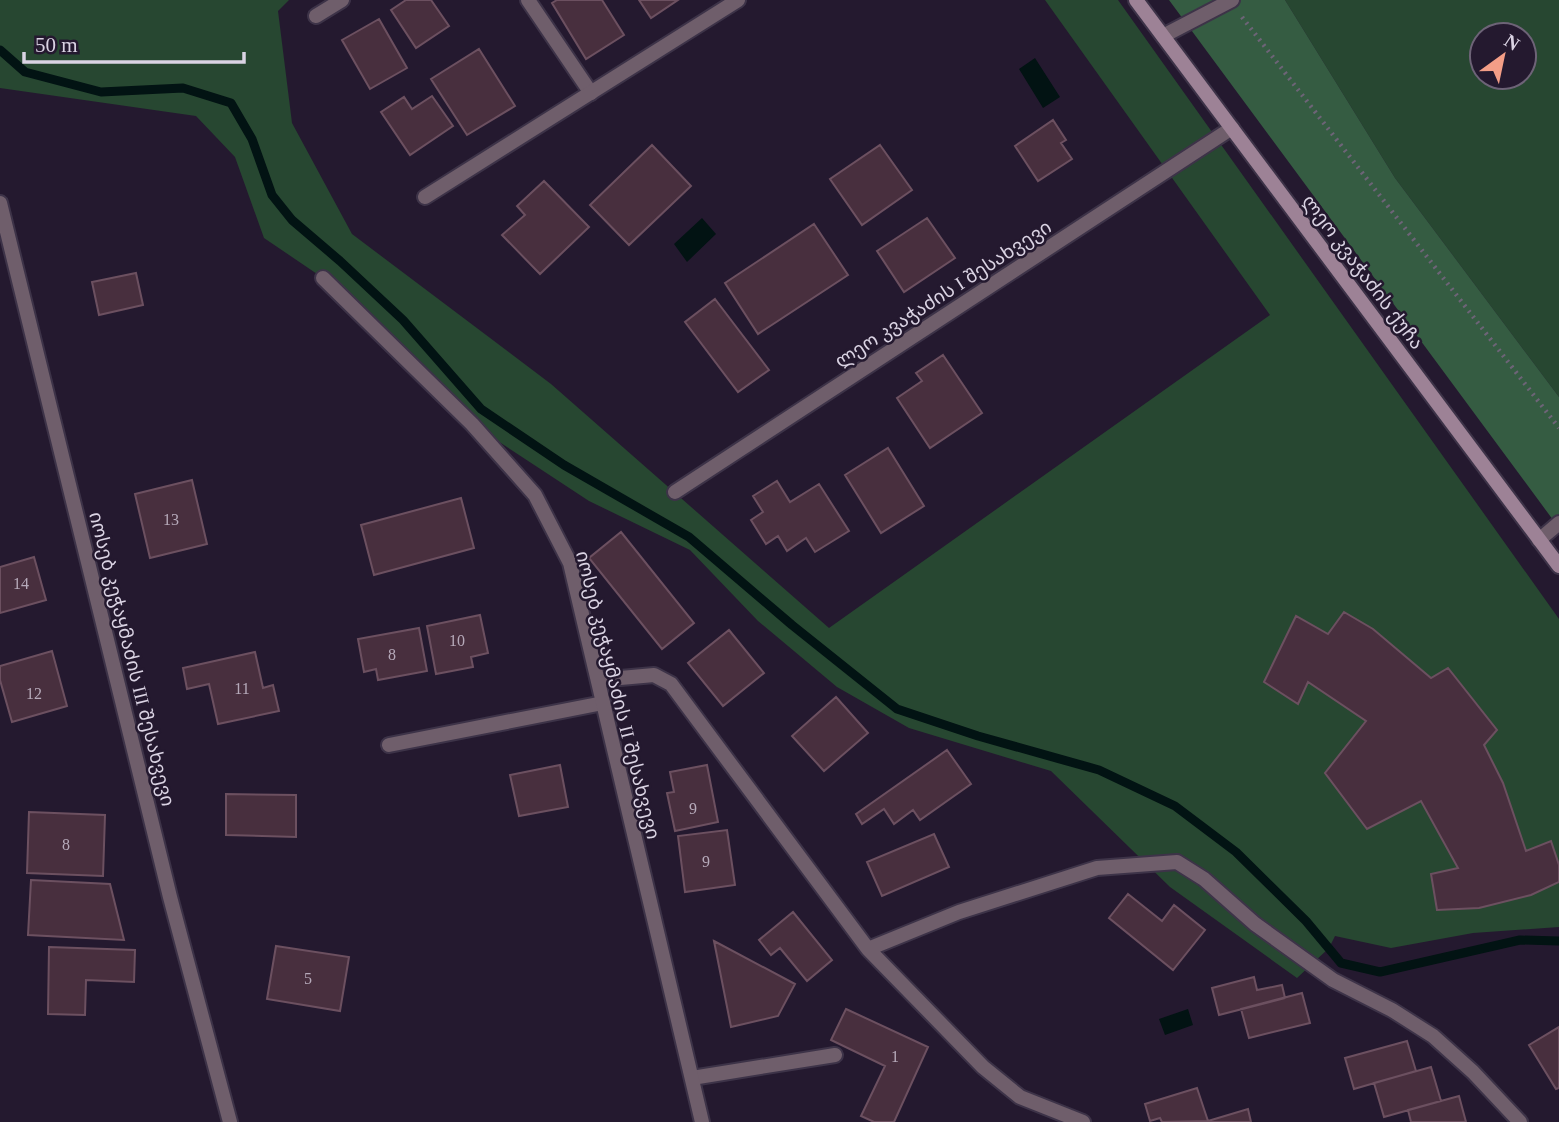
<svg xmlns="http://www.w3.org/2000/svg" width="1559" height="1122" font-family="'Times New Roman','Noto Sans Georgian',serif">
	<rect width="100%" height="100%" fill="#24192f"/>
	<!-- green -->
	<path fill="#274731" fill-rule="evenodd" d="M0 0H289L278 11 292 123 352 234 551 384 829 628 1270 315 1045 0H1118L1559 619V927L1473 933 1391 948 1335 936 1329 948 1297 978 1170 887 1051 771 909 728 837 687 758 621 690 550 589 501 472 424 323 278 264 238 235 157 196 116 0 88Z
		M1285 0H1559V397L1395 178ZM1482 35H1524V77H1482Z"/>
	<!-- forest -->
	<path fill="#355c42" d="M1169 0H1285L1395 178 1559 397V528Z"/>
	<!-- water -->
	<path fill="#021313" d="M1035 58 1060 97 1043 108 1019 69Z
		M702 218 716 234 687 262 674 244Z
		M1188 1009 1193 1025 1165 1035 1159 1019Z"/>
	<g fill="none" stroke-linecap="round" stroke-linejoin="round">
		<!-- stream -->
		<path stroke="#021313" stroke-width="9" d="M0 50 25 72 101 92 183 88 231 103 252 139 272 195 292 220 340 261 403 320 481 409 564 465 689 537 792 625 897 709 978 736 1099 770 1175 806 1236 852 1306 921 1341 963 1380 972 1520 940 1559 941"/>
	</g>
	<!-- building -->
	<path fill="#482f3e" stroke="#6c5060" stroke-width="2" d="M406 0H431L449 26 416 48 391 10Z
		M557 0H602L624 35 586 59 552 3Z
		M639 0H678L651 18Z
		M379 19 407 68 370 89 342 40Z
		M479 49 515 106 467 135 431 79Z
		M432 96 453 126 410 155 381 112 404 97 412 109Z
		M1053 120 1066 140 1061 143 1072 159 1038 181 1015 146Z
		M652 145 691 186 629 245 590 205Z
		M880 145 912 190 862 225 830 179Z
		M544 181 589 227 540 274 502 235 525 215 517 206Z
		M927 218 955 258 904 292 877 251Z
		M814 224 848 275 758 334 725 283Z
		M136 273 143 305 99 315 92 282Z
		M715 299 769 370 738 392 685 322Z
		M943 355 982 413 930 448 897 398 922 381 916 373Z
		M888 448 924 506 881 533 845 475Z
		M192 480 207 544 150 558 135 494Z
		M777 481 790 502 819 484 849 531 815 552 806 538 787 551 778 536 766 544 751 520 763 512 753 496Z
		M461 498 474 548 374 575 361 525Z
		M621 532 694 623 662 649 589 558Z
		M34 557 46 600 0 613V567Z
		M1344 612 1373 629 1431 678 1448 668 1497 730 1484 745 1503 783 1526 851 1551 841 1559 865V882L1531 895 1479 908 1437 910 1431 874 1458 868 1421 801 1367 829 1325 773 1366 721 1308 682 1298 704 1264 682 1296 616 1328 634Z
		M480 615 488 653 471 657 473 667 436 674 427 626Z
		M419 628 427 671 378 680 376 669 364 672 358 639Z
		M729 630 764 673 723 706 688 663Z
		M52 651 67 706 12 722 0 680V666Z
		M255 652 263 688 273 685 279 711 218 724 209 684 187 689 183 668Z
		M836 697 868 733 824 771 792 736Z
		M947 750 971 784 920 820 913 810 894 824 884 809 862 824 856 814Z
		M560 765 568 807 519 816 510 775Z
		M707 765 718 822 675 831 667 793 674 792 670 772Z
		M226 794 296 795V837L226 835Z
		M29 812 105 815 103 876 27 873Z
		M727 830 735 885 685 892 678 836Z
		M934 834 949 867 882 896 867 862Z
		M31 880 110 884 124 940 28 935Z
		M1128 894 1162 921 1174 905 1205 930 1173 970 1109 918Z
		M793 912 832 960 807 981 780 948 771 955 759 940Z
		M714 941 795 984 778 1016 731 1027Z
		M276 946 349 957 340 1011 267 999Z
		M49 947 135 950 134 982 86 980 85 1015 48 1014Z
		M1254 977 1257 990 1282 985 1285 998 1219 1015 1212 988Z
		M1302 993 1310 1023 1249 1038 1241 1009Z
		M846 1009 928 1047 894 1122H874L861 1116 885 1066 831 1040Z
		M1559 1027V1088L1556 1089 1529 1045Z
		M1407 1041 1416 1071 1354 1089 1345 1058Z
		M1431 1067 1441 1101 1384 1117 1374 1083Z
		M1197 1088 1208 1121 1162 1122 1160 1118 1150 1121 1145 1104Z
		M1459 1096 1466 1122H1411L1408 1110Z
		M1248 1109 1251 1122H1205L1208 1121Z"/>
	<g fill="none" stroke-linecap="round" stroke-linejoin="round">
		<!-- lane casing -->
		<g stroke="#3d3348" stroke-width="18">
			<path id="lane" d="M528 0 591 93
				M316 16 342 0
				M1163 36 1232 0
				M1539 540 1559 523
				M598 680 654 675 671 684 868 949 983 1067 1020 1097 1083 1122
				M389 745 603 703
				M868 949 959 912 1097 868 1177 862 1204 879 1255 924 1333 980 1392 1010 1433 1036 1473 1072 1520 1122
				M692 1078 835 1055"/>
		</g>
		<!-- street casing -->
		<g stroke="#3d3348" stroke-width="18">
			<path id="street" d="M425 197 738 0
				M0 203 170 897 230 1122
				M323 278 472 424 535 495 570 563 702 1122
				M675 492 1232 128"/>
		</g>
		<!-- secondary casing -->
		<g stroke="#3d3348" stroke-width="18">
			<path id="secondary" d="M1136 0 1559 566"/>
		</g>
		<!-- path -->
		<path stroke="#6d6477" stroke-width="4.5" stroke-dasharray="2 5" stroke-linecap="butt" d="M1242 17 1559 428"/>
		<!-- lane -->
		<use href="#lane" stroke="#6f5e6b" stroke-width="14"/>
		<!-- street -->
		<use href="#street" stroke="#6f5e6b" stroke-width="14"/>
		<!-- secondary -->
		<use href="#secondary" stroke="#9d8296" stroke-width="14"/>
	</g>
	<g text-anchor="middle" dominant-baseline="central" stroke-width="5" stroke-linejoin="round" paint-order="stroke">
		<!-- number labels -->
		<g font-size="16" fill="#b6aaba">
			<text x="171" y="519">13</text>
			<text x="21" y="583">14</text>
			<text x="457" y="640">10</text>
			<text x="392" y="654">8</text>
			<text x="242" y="688">11</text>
			<text x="34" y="693">12</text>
			<text x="693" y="808">9</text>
			<text x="66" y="844">8</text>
			<text x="706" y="861">9</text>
			<text x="308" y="978">5</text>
			<text x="895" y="1056">1</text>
		</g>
		<!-- street labels -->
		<g font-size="19" fill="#dad3e3" stroke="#24192f">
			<text transform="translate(1363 272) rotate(53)">ლეო კვაჭაძის ქუჩა</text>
			<text transform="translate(943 294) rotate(-33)">ლეო კვაჭაძის I შესახვევი</text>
			<text transform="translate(132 659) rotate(76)">იოსებ კეჭაყმაძის III შესახვევი</text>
			<text transform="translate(618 695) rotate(76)">იოსებ კეჭაყმაძის II შესახვევი</text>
		</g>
	</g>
	<!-- north arrow -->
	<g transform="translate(1503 56) rotate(33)"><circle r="33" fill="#24192f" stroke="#6d6377" stroke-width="2"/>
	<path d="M0-5L12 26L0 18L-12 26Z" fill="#f49e87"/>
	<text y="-10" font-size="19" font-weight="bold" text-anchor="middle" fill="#dad3e3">N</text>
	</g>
	<!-- scale -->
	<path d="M24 52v10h220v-10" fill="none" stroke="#dad3e3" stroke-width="3.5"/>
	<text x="35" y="52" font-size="21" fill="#dad3e3" stroke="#24192f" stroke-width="5" paint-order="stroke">50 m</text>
</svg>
